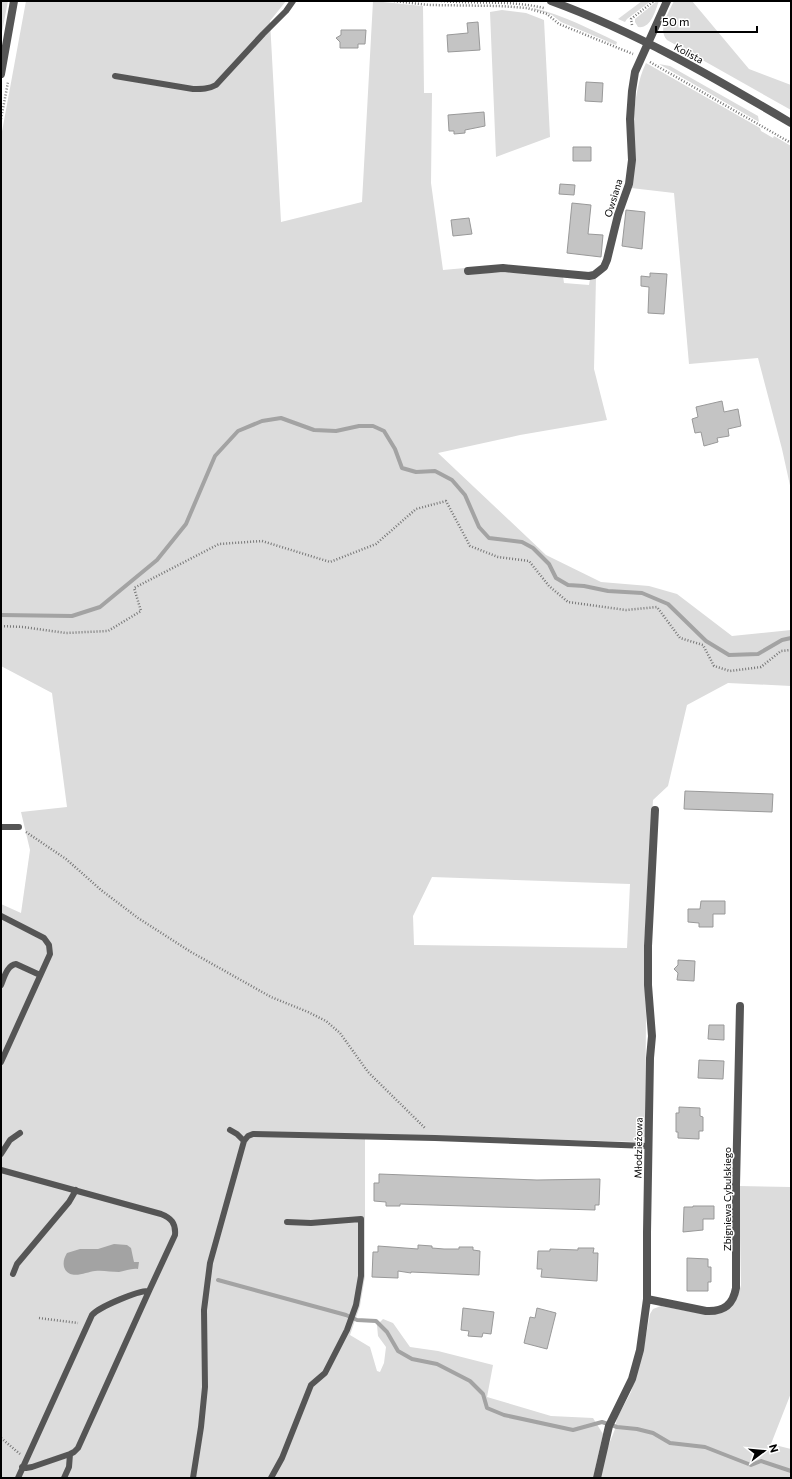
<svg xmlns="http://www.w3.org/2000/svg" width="792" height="1479" font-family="Commissioner,sans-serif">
	<rect width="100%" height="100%" fill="#fff"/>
	<!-- green -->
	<path fill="#dcdcdc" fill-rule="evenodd" d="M2 1H8L1 37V6Z
		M26 1H286L270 21 281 222 362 202 373 1 423 6 424 93H432L431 183 443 270 465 268 466 274C499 272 530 272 563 276L564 283 589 285 590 279 596 277 594 369 607 420 520 435 438 453 546 555 601 582 649 586 677 594 732 636 791 630V686L728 683 687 705 668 786 653 800 644 946 646 1017 645 1137 640 1138 639 1142 365 1134V1276L360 1306 350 1335 370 1347 377 1371 380 1372 384 1363 386 1347 378 1336 377 1325 383 1319 393 1323 410 1347 438 1351 493 1365 487 1397 551 1416 593 1418 603 1434 593 1478H1V904L21 913 30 850 21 812 67 807 52 693 1 666V137ZM432 877 630 884 627 948 414 945 413 916Z
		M642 1H651L627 19 625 22 618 19Z
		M657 1H659C655 11 651 29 638 27L635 22V19Z
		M674 1H692L749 69 791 85V110L667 40C657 29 669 12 674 1Z
		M534 8C563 15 590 29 617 42L616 45 561 22 552 15 534 9Z
		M502 10 526 13 544 20 550 137 496 157 490 12Z
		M646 63 760 128 761 131 773 138 774 136 791 146V490L782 449 758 358 689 364 674 193 631 188C633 152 630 95 646 63Z
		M659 64 670 66 758 116 759 122Z
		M739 1186 791 1187V1393L771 1444 791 1449V1478H600L604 1457 615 1429 617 1418 631 1392 643 1351 650 1314 653 1309 661 1306 703 1314 733 1305 738 1296 741 1285Z"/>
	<!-- water -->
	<path fill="#a3a3a3" d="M114 1244 127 1245 131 1248 134 1262H139L138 1269C131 1268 126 1271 119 1272 111 1272 103 1270 95 1271 86 1272 69 1281 64 1267 63 1262 64 1258 67 1253L80 1249H98Z"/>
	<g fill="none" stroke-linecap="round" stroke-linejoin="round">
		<!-- stream -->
		<path stroke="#a3a3a3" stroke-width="4" d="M1 615 72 616 100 607 157 560 186 524 215 456 238 431 262 421 281 418 314 430 336 431 359 426H373L384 431 395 449 402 468 416 472 435 471 452 480 465 495 479 527 489 538 522 542 533 548 549 564 556 578 568 585 584 586 608 591 642 593 668 604 706 641 729 655 758 654 782 640 791 638
			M218 1280 346 1315 357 1320 376 1321 387 1332 398 1351 412 1359 437 1364 470 1381 483 1394 487 1408 504 1415 573 1430 602 1422 617 1427 637 1429 653 1433 670 1443 705 1447 751 1465 761 1461 791 1471"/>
	</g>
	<!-- building -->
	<path fill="#c4c4c4" stroke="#999" d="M478 22 480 50 448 52 447 35 468 33 467 23Z
		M341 30H366L365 44H358V48H340V42L336 38 341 35Z
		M586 82 603 83 602 102 585 101Z
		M484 112 485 126 465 130V133L454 134V131H449L448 115Z
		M573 147H591V161H573Z
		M560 184 575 185 574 195 559 194Z
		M572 203 591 205 588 234 603 235 601 257 567 253Z
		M626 210 645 212 642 249 622 246Z
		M469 218 472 234 453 236 451 220Z
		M650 273 667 274 664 314 648 313 649 287 641 286V276L650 277Z
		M722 401 724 412 738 409 741 426 728 429 729 436 717 438 718 442 704 446 701 432 695 433 692 419 698 417 696 407Z
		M685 791 773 794 772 812 684 809Z
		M701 901H725V914H713V927H699V923L688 922V909H700Z
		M678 960 695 961 694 981 677 980 678 973 674 969 678 965Z
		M709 1025H724V1040L708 1039Z
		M699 1060 724 1061 723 1079 698 1078Z
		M679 1107 700 1108V1116L703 1117V1131H699V1139L678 1138V1132H676V1113H679Z
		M379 1174 537 1180 600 1179 599 1205H595V1210L400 1204V1206H386V1202L374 1201V1183H379Z
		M693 1206H714V1219H703V1230L683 1232 684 1207H693Z
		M418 1245 432 1246V1248L444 1249H459V1247H473V1250L480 1251 479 1275 411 1272V1273L398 1271V1278L372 1277 373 1252H378V1246L418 1249Z
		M578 1248H594L593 1253H598L597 1281 541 1277 542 1269H537L538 1251H550V1249L578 1250Z
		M687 1258 708 1259V1267H711V1282H708V1291H687Z
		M463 1308 494 1312 491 1334 483 1333 482 1337 468 1336 469 1331 461 1330Z
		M537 1308 556 1313 547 1349 524 1343 530 1317 535 1318Z"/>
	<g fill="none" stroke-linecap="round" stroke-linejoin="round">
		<!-- path -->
		<path stroke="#777" stroke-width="2.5" stroke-dasharray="1 2" stroke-linecap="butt" d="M394 1 429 5 500 6 527 8 547 14 559 24 633 54
			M441 1C476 4 510 0 544 8
			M632 25 631 19 654 1
			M650 62 791 143
			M1 119 8 82
			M1 626 23 627 66 633 108 631 141 611 134 588 219 544 262 541 330 562 376 544 416 509 446 501 470 546 498 557 529 561 549 586 568 602 626 610 657 607 680 638 703 645 714 666 730 671 761 667 781 651 791 650
			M26 832 66 859 101 890 138 918 191 952 271 997 308 1012 326 1021 340 1033 368 1072 425 1128
			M39 1318 78 1323
			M1 1438 20 1454"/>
		<!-- service -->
		<path stroke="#555" stroke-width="6" d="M115 76 193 89C202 89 209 89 216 85L263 34 286 11 293 1
			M1 827H19
			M1 916 44 938 49 945 50 954 1 1062
			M1 985C4 978 7 965 16 964L40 975
			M230 1130 237 1134 244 1141
			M1 1154 10 1140 20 1133
			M1 1170 161 1214C171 1218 176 1223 175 1235L149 1291C139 1290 99 1307 92 1315L18 1478
			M13 1274 17 1264 69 1202 76 1190
			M22 1467 26 1468 32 1467 70 1454 74 1452 78 1448 149 1291
			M64 1478 69 1467 70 1454
			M193 1478 201 1427 205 1387 204 1310 210 1263 244 1141 248 1136 253 1134 435 1138 648 1146
			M271 1478 282 1458 311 1385 325 1373 347 1330 356 1305 361 1276V1219L311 1223 287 1222"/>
		<!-- minor -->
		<path stroke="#555" stroke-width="8" d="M468 271 503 268 589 276 594 275 604 267 607 260 618 215 629 184 632 160 630 119 632 91 635 72 667 1
			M647 1299 706 1311C724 1312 733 1305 736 1288V1185L740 1006
			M597 1478 609 1426 632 1379 640 1350 647 1299V1232L650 1058 652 1036 648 985V946L655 810"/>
		<!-- tertiary -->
		<path stroke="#555" stroke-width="8" d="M551 1C636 32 713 77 791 123
			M1 74 14 1"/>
	</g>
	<g text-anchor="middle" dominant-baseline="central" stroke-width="3" stroke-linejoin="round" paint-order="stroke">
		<!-- street labels -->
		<g font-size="10" fill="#000" stroke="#fff">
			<text transform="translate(689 53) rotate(28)">Kolista</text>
			<text transform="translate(613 198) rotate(-73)">Owsiana</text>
			<text transform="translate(638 1148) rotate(-89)">Młodzieżowa</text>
			<text transform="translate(727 1199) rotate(-90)">Zbigniewa Cybulskiego</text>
		</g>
	</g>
	<!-- border -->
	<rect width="792" height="1479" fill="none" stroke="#000000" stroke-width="4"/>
	<!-- north arrow -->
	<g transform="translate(764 1451) rotate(74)" stroke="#ffffff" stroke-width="3" paint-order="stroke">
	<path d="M0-3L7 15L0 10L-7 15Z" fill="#000000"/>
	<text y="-6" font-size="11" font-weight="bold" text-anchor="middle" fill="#000000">N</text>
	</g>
	<!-- scale -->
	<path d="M656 26v6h101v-6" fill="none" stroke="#000000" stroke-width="2"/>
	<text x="662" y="26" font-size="12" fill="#000000" stroke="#ffffff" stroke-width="3" paint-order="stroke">50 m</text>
</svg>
